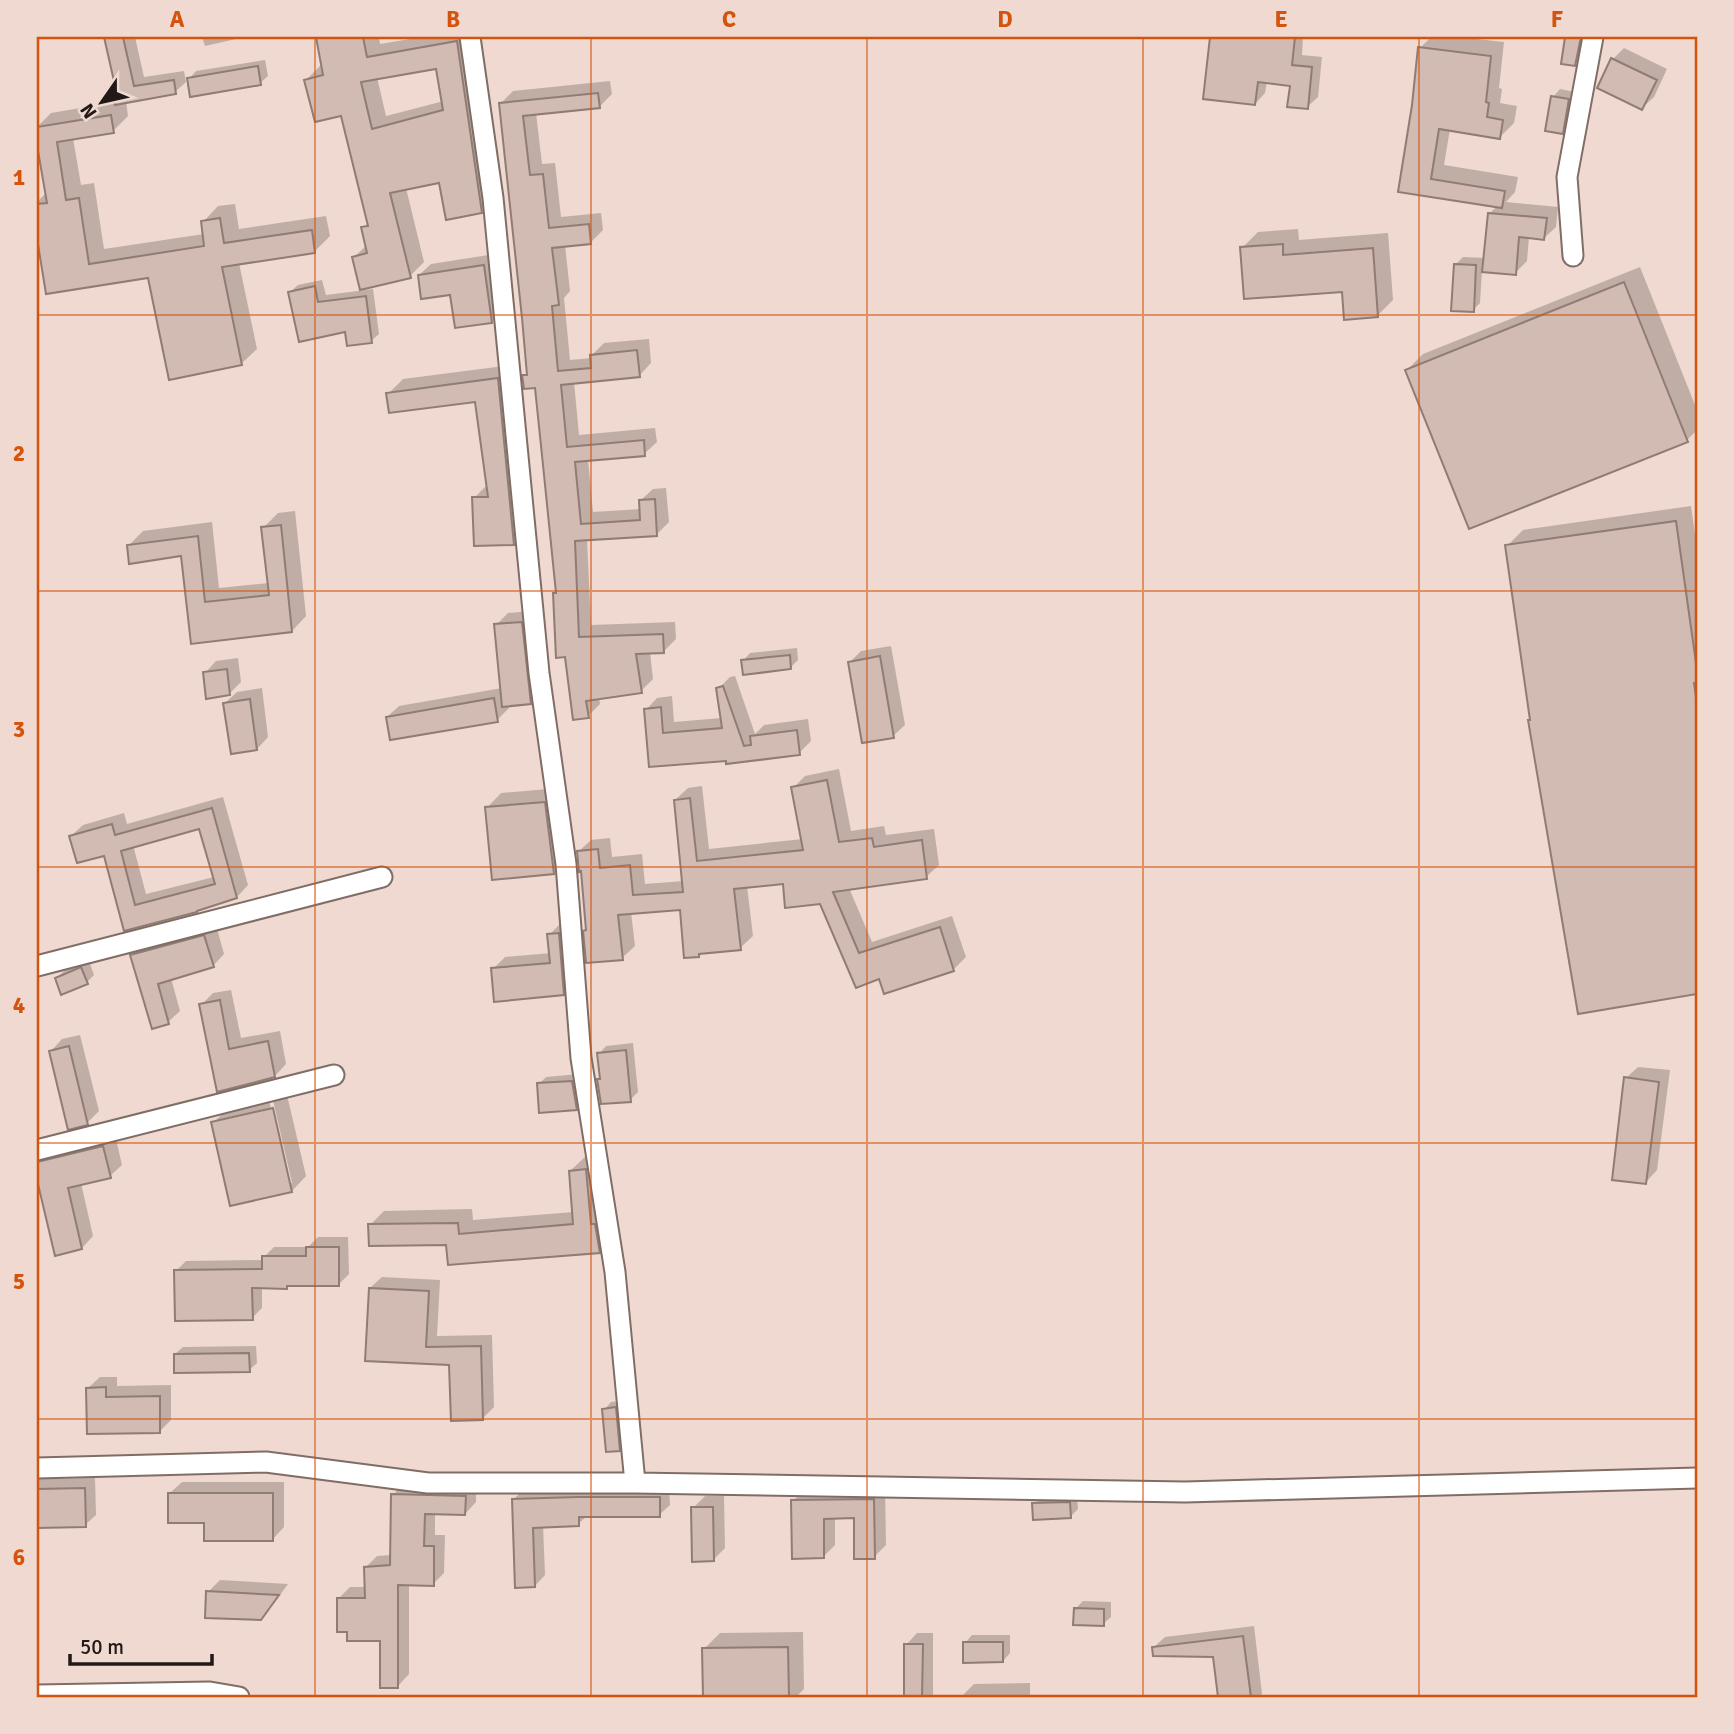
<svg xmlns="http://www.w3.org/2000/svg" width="1734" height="1734" font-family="Signika,sans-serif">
	<rect width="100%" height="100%" fill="#efd9d0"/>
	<!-- shadow -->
	<path fill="#0003" fill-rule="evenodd" d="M106 37H135L144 77 184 71 186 82 175 92 126 101 128 116 113 131 73 138 81 185 94 183 104 249 204 234 203 222 218 206 235 204 239 229 326 216 330 236 315 251 239 263 257 349 241 364 150 276 47 292 37 226V202L47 192 37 127 51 113 116 102 114 91 118 87Z
		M202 37H238L236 39 205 46Z
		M318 37H379L380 44 422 37H472L495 198 481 212 440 181 406 188 424 262 410 276 354 257 367 245 363 228 369 222 342 114 306 80 320 66H323ZM438 67 444 101 386 116 377 77Z
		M1216 37H1303L1302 55 1322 57 1318 97 1307 107 1292 84 1267 81 1265 93 1255 104 1215 51Z
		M1431 37H1459L1504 42 1499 88 1502 89 1500 103 1517 106 1514 123 1500 137 1450 129 1444 165 1518 177 1515 192 1506 202 1558 207 1556 227 1544 238 1529 237 1527 261 1515 273 1482 270 1480 303 1473 310 1455 265 1463 257 1485 258 1490 213 1497 206 1400 190 1413 105 1420 48Z
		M1566 37H1586L1582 57 1574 65 1563 63Z
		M1624 48 1667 69 1654 97 1642 108 1613 59Z
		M265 60 268 76 260 83 189 79 196 71Z
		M610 81 612 94 599 107 536 113 542 164 555 163 561 217 601 213 603 230 591 242 565 245 570 291 564 298 570 360 592 358V355L604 343 649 339 651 363 639 376 574 382 579 435 655 428 657 442 644 454 588 459 593 512 641 509 640 501 653 489 666 488 669 522 656 535 587 539 591 625 675 622 676 639 663 652H650L653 679 641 691 599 697 600 704 588 716 555 594 558 591 537 386 524 376 529 371 500 104 513 91Z
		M1560 89 1575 92 1569 124 1562 132 1553 97Z
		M1298 229 1299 240 1388 233 1393 300 1377 316 1344 290 1242 248 1258 232Z
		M495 254 503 310 492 322 419 275 431 264Z
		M1640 267 1697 410V430L1687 440 1470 527 1407 370 1423 354Z
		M322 280 326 295 373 289 379 334 371 341 347 330 290 292 298 285Z
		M512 365 528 528 514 543 474 498 488 484 476 400 388 394 403 379Z
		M1691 506 1697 549V992L1579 1012 1532 718 1507 546 1523 530Z
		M295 511 306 616 292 631 192 642 183 554 128 546 143 531 212 522 219 588 269 583 263 528 278 513Z
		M533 611 542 691 530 703 508 705 509 708 497 720 387 717 399 706 502 688 496 625 508 613Z
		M891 646 905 725 893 736 850 662 861 651Z
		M797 648 798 660 790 668 743 661 750 653Z
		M238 658 241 682 230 693 205 673 216 661Z
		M735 676 755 734 764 725 808 719 811 741 799 753 650 765 646 710 657 698 672 696 674 722 722 718 718 689 730 677Z
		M262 688 268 737 257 749 225 703 237 692Z
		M839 769 851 831 884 826 886 835 934 829 939 865 926 877 849 888 872 942 952 916 966 957 953 970 880 976 857 986 821 902 784 882 747 886 753 936 740 948 701 952 698 955 682 908 631 912 635 946 622 958 588 929 582 870 578 852 591 840 610 838 612 857 642 854 645 884 684 881 675 800 688 788 702 786 709 849 803 839 793 788 805 776Z
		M559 788 568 858 554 872 487 808 501 793Z
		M223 797 248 885 237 897 125 929 105 853 71 836 83 825 124 813 127 824ZM200 827 214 877 146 894 133 845Z
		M570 922 575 982 563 994 493 969 505 957 551 953 549 935 561 923Z
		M216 925 224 954 213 966 171 978 180 1011 168 1022 132 955 144 943Z
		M89 961 94 975 87 982 57 978 64 971Z
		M231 990 241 1038 280 1031 286 1064 275 1076 219 1090 201 1005 213 993Z
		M80 1035 99 1111 87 1123 51 1051 62 1039Z
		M633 1043 638 1092 630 1100 599 1079 601 1077 599 1054 606 1046Z
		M1638 1067 1670 1070 1657 1170 1646 1182 1626 1078Z
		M579 1074 583 1101 576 1109 539 1084 546 1077Z
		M287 1095 306 1176 292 1191 213 1123 227 1109ZM269 1100H273L292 1183H288Z
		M115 1135 122 1165 110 1176 81 1183 93 1236 82 1248 56 1254 37 1172V1160L46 1151Z
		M600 1156 613 1237 599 1251 447 1243 370 1225 384 1211 472 1209 473 1220 574 1212 570 1171 585 1157Z
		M318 1237H348L349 1274 338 1285H288L262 1287V1308L252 1318 176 1271 186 1261 264 1260V1257L274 1247H308Z
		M382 1277 440 1280 437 1336 492 1335 494 1407 482 1419 451 1363 367 1359 370 1288Z
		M256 1346 257 1363 249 1370 175 1354 183 1347Z
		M100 1377H117V1386L171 1385V1420L160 1431 88 1388Z
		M622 1401 626 1442 619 1449 604 1410 611 1402Z
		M95 1478 96 1515 85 1525 37 1526V1479Z
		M182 1482H284V1527L273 1539 170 1493Z
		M404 1483 476 1485V1502L465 1514 435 1513V1535H445L444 1573 433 1584H409V1674L398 1686 381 1640 349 1631 339 1598 350 1587H366V1567L377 1556 392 1555 393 1495Z
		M669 1487 670 1505 659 1515 587 1516 578 1524 543 1525 545 1575 535 1586 514 1499 524 1489Z
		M885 1488 886 1545 874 1557 855 1517H835V1545L824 1556 793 1501 805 1489Z
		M705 1496H724L725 1548 713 1560 693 1508Z
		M1077 1496 1078 1509 1070 1517 1034 1504 1042 1497Z
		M220 1580 288 1584 272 1606 260 1618 208 1592Z
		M1083 1601 1111 1602V1617L1103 1624 1076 1608Z
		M1254 1626 1262 1694 1259 1697H1220L1214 1655 1154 1647 1165 1637Z
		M803 1632 804 1689 796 1697H704V1649L720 1633Z
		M917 1633H933V1697H906V1645Z
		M972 1635H1010V1653L1003 1661 965 1643Z
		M1030 1683V1697H963V1695L974 1684Z"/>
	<!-- building -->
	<path fill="#d1bbb3" stroke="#907c74" stroke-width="2" fill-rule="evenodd" d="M104 37H123L134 86 174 80 176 94 115 105 112 90H116Z
		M316 37H363L367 57 457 41 482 213 446 220 439 183 390 193 411 278 360 290 352 257 367 253 361 227 368 226 341 116 315 122 304 80 323 75ZM436 69 443 110 372 129 361 82Z
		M1210 37H1295L1292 65 1312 67 1308 109 1287 107 1290 86 1258 82 1255 105 1203 99Z
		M1565 37H1581L1575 66 1561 64Z
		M1418 47 1491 56 1486 102 1489 103 1487 117 1503 120 1500 139 1439 129 1431 179 1505 191 1502 208 1398 192 1412 105Z
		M1611 58 1657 80 1642 110 1597 88Z
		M258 66 261 85 190 97 187 78Z
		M598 93 600 108 523 116 530 175 543 174 549 228 589 224 591 244 552 248 559 305 552 306 558 371 591 368 590 355 637 350 640 377 561 385 567 447 644 440 645 456 575 462 581 524 640 520 639 500 655 499 657 536 575 541 579 637 663 634 664 653 636 654 642 693 586 701 589 718 573 720 565 657 556 658 553 593H556L543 465 535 388 524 389 522 375H527L522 318 499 103Z
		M1551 96 1569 99 1563 134 1545 131Z
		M111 115 114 133 57 142 66 200 79 198 89 264 204 246 201 221 220 218 224 243 312 230 315 253 222 267 242 365 169 380 148 278 46 294 37 238V204L47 203 37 145V127Z
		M1488 213 1547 218 1544 240 1519 237 1516 275 1482 272Z
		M1283 244V255L1373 248 1378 317 1344 320 1342 292 1244 299 1240 247Z
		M1454 264 1476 265 1474 312 1451 311Z
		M484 265 492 323 455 328 450 295 421 299 418 275Z
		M1624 282 1688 442 1469 529 1405 370Z
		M315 286 318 302 366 296 372 343 347 346 345 332 299 342 288 292Z
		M498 378 514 545 474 546 472 497H488L475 402 389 413 386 393Z
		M1676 521 1697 670V683H1694L1697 704V994L1578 1014 1528 720H1530L1505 545Z
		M281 525 292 632 191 644 181 556 129 564 127 545 198 536 205 602 269 595 261 527Z
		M522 622 531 704 502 707 494 624Z
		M790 655 791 669 743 675 741 660Z
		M880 656 894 738 862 743 848 662Z
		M227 669 230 695 206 699 203 672Z
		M723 686 744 746 751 745 750 736 797 730 800 755 726 764V761L649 767 644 709 661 707 663 733 722 728 716 688Z
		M494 698 498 722 390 740 386 717Z
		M250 699 257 750 231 754 223 703Z
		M827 780 839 842 872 838 874 847 922 840 927 879 833 892 859 953 940 927 954 971 884 994 879 979 856 988 820 904 785 908 783 884 734 889 741 950 699 954V957L684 958 680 910 618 915 623 960 586 963 583 931 586 930 581 871 579 872 577 851 598 849 600 868 630 865 633 895 683 892 674 800 690 798 697 861 803 850 791 787Z
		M545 802 554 874 492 880 485 807Z
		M212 808 237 898 197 911V912L124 931 104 856 77 863 69 836 112 824 115 835ZM199 829 215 884 135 905 121 851Z
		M559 933 564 995 494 1002 491 968 550 963 547 934Z
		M204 935 214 967 158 984 169 1024 152 1029 130 955Z
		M81 967 88 984 61 995 55 978Z
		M220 1000 229 1049 268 1041 275 1077 217 1092 199 1004Z
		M69 1046 88 1125 68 1130 49 1051Z
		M626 1050 631 1102 601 1104 597 1079H600L597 1053Z
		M1624 1077 1659 1082 1646 1184 1612 1180Z
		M572 1081 577 1110 539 1113 537 1083Z
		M273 1108 292 1192 230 1206 211 1122Z
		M103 1146 111 1178 68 1188 82 1249 55 1256 37 1180V1162Z
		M586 1169 591 1224H595L600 1253 448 1265 446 1245 369 1246 368 1224 458 1223 459 1234 573 1224 569 1171Z
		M306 1247H339V1286H287V1289L252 1288 253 1320 175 1321 174 1270 262 1269V1256H306Z
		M369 1288 429 1291 426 1347 481 1346 483 1420 451 1421 449 1365 365 1361Z
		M249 1353 250 1372 174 1373V1354Z
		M106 1387V1397L160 1396V1433L87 1434 86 1388Z
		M616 1407 620 1451 606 1452 602 1409Z
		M85 1488 86 1527 37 1528V1489Z
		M168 1493H273V1541H204V1523H168Z
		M391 1494 466 1496 465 1515 425 1514 424 1546H434V1586L398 1585V1688H380V1641H347V1632H337V1598H365L364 1567 390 1565Z
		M578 1497H660V1517H579V1526L533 1528 535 1587 515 1588 512 1499Z
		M874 1499 875 1559H854V1518L824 1519V1558L792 1559 791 1500Z
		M1070 1502 1071 1518 1033 1520 1032 1503Z
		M691 1507H713L714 1561 692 1562Z
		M206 1591 279 1595 261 1620 205 1618Z
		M1074 1608 1104 1609V1626L1073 1625Z
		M1243 1636 1251 1697H1218L1213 1657 1153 1656 1152 1647Z
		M963 1642H1003V1662L963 1663Z
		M904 1644H923L922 1697H904Z
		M788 1647 789 1697H703L702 1648Z"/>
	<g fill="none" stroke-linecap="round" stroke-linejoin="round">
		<!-- minor casing -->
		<g stroke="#806d65" stroke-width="23">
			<path id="minor" d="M470 37 493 198 539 673 566 864 581 1058 615 1272 635 1483
				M1573 256 1567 177 1593 37
				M37 966 382 877
				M37 1150 334 1075
				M37 1468 266 1462 428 1483H635L1185 1492 1697 1478
				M37 1695 210 1692 239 1697"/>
		</g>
		<!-- minor -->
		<use href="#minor" stroke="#fff" stroke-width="19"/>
	</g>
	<!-- grid -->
	<path fill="none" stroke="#d4530d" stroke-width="2" stroke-opacity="0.55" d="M315 37V1697M591 37V1697M867 37V1697M1143 37V1697M1419 37V1697M37 315H1697M37 591H1697M37 867H1697M37 1143H1697M37 1419H1697"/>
	<!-- border -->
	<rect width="1734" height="1734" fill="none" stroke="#efd9d0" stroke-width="77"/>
	<!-- north arrow -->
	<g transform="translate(102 102) rotate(236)" stroke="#efd9d0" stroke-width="5" paint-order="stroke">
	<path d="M0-5L12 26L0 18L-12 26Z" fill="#211916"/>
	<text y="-10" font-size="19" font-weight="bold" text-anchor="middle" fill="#211916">N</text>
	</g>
	<!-- scale -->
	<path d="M70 1654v10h142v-10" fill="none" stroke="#211916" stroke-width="3.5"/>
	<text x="80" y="1654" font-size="21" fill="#211916" stroke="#efd9d0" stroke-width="5" paint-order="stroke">50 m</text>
	<rect x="38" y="38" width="1658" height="1658" fill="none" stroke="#d4530d" stroke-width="2.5"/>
	<g font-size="23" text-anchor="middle" font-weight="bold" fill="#d4530d">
		<text x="177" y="27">A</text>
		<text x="453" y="27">B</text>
		<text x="729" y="27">C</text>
		<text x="1005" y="27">D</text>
		<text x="1281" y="27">E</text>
		<text x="1557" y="27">F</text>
		<text x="19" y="185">1</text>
		<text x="19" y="461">2</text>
		<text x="19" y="737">3</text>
		<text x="19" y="1013">4</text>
		<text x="19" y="1289">5</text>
		<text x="19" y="1565">6</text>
	</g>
</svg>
